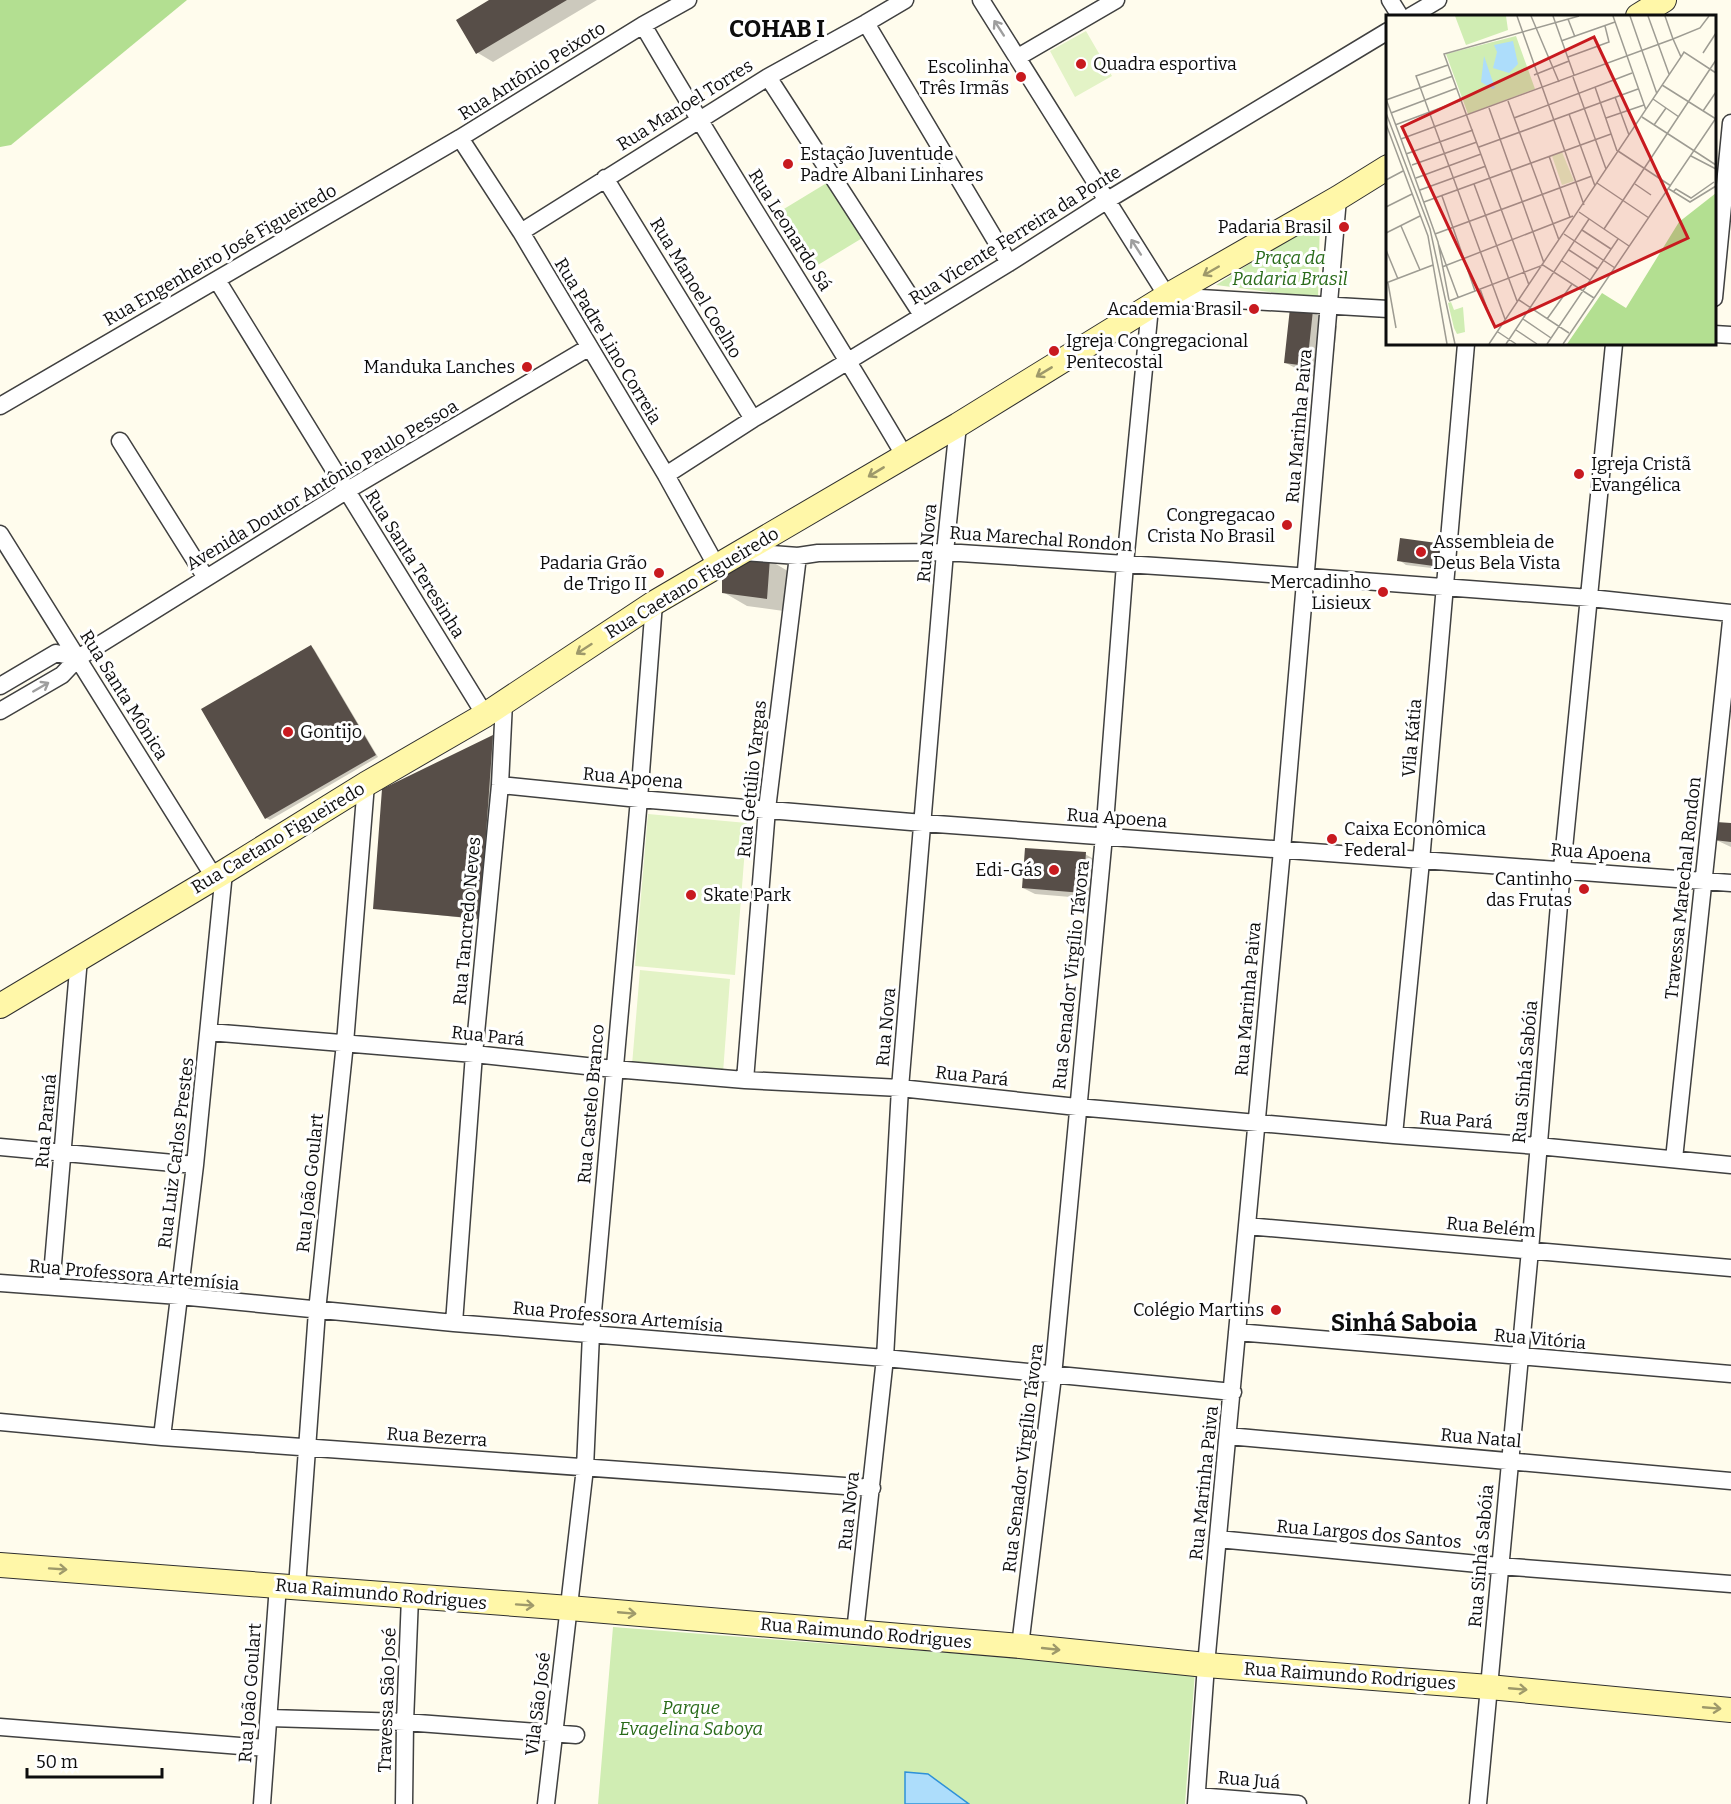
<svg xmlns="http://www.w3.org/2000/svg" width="1731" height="1804" font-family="Bitter,serif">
	<rect width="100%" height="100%" fill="#fffced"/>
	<!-- green -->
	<path fill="#d0edb3" d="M830 181 864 237 808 271 774 215Z
		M1320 219 1318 298 1216 285Z
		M613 1627 1195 1672 1185 1804H598Z"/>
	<!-- forest -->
	<path fill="#b3df91" d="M0 0H187L11 145 0 147Z"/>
	<!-- pitch -->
	<path fill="#e3f3c6" d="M1086 31 1112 76 1075 97 1050 51Z
		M648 814 747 823 735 975 635 966Z
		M640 970 730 979 723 1073 632 1065Z"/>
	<!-- water -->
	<path fill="#adddfb" stroke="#2e91d8" stroke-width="1.5" d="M905 1772 928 1774 969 1804H905Z"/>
	<!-- shadow -->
	<path fill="#0003" d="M492 0H597L493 62 478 53Z
		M1313 312 1337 326 1331 379 1310 376 1286 363Z
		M1402 540 1448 570 1406 565 1399 560Z
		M769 560 793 574 791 612 747 606 723 592Z
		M311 647 314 649 378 757 270 820 266 818Z
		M493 737 496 739 483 920 375 908Z
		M1731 825V847L1716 840Z
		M1085 854 1097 861 1094 899 1035 894 1023 888Z"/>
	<!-- building -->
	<path fill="#574e48" d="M489 0H567L476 54 456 20Z
		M1290 308 1313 310 1307 366 1284 363Z
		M1400 538 1444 544 1441 567 1397 561Z
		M758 557 770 558 767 599 722 593V574Z
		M311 645 376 755 265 819 201 709Z
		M493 735 480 919 373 909 382 789Z
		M1716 822 1731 823V842L1714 840Z
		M1025 848 1086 852 1083 893 1022 888Z"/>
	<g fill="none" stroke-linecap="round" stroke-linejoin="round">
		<!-- minor casing -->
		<g stroke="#404040" stroke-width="19">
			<path id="minor" d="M981 0 1167 296 1388 309
				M1390 0 1400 16
				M1411 16 1438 0
				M866 23 1009 263
				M643 25C727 170 819 310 904 455
				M1018 57 1116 0
				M768 77 922 315
				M460 138 521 232 666 475 717 567
				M605 178 753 419
				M521 232 768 77 866 23 905 0
				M217 280 485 715
				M1714 298 1731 123
				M1714 334 1731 335
				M0 406 460 138 643 25 688 0
				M120 441 206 578
				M666 475 753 419 1009 263 1106 201 1388 31
				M0 534 214 877
				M743 552 798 556 818 553 945 552 1216 570 1590 598 1731 613
				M0 686 56 653 78 658
				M0 711 62 675 78 658 346 491 588 348
				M500 785 639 799 923 823 1731 883
				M209 1032 474 1054 614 1069 745 1080 900 1088 1077 1107 1394 1135 1538 1146 1731 1165
				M745 1080 767 809 798 556
				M1394 1135 1421 861 1466 344
				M0 1147 195 1165
				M1674 1159 1731 621
				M1247 1226 1731 1268
				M0 1283 179 1296 454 1323 885 1358 1233 1392
				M51 1287 79 958
				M454 1323 474 1054 500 785 504 702
				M1237 1332 1731 1374
				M0 1422 162 1437 872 1488
				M1228 1436 1731 1481
				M162 1437 195 1165 224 872
				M1218 1539 1499 1566 1731 1584
				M297 1587 317 1311 345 1043 366 784
				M855 1632 885 1358 900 1088 945 552 958 425
				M1020 1646 1053 1376 1104 836 1125 564 1150 307
				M269 1718 405 1722 576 1735
				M0 1727 266 1748
				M1197 1796 1298 1804
				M262 1804 278 1585
				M404 1804 405 1722 410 1597
				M546 1804 585 1468 591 1334 639 799 654 603
				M1196 1804 1206 1665 1282 850 1338 198
				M1478 1804 1530 1250 1562 869 1614 344"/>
		</g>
		<!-- secondary casing -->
		<g stroke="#2f2f2f" stroke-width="26">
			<path id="secondary" d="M1638 16 1664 0
				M0 1006 224 872 366 784 485 715 654 603 958 425 1167 296 1338 198 1388 167
				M0 1565 569 1608 1020 1646 1206 1665 1489 1687 1731 1710"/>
		</g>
		<!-- minor -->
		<use href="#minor" stroke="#fff" stroke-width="16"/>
		<!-- secondary -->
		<use href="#secondary" stroke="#fff7a8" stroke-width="24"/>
	</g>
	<!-- one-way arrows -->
	<defs><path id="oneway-shaft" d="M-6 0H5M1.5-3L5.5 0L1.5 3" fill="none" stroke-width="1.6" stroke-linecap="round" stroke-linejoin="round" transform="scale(1.5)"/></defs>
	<g stroke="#9e9e9e">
		<use href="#oneway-shaft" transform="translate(999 28) rotate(-123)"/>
		<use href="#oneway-shaft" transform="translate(1136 247) rotate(-123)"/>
		<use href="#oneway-shaft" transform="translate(41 687) rotate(-30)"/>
	</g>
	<g stroke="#9e996a">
		<use href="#oneway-shaft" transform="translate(1211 271) rotate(150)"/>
		<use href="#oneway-shaft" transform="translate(1044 372) rotate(149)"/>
		<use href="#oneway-shaft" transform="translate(876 472) rotate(149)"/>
		<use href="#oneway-shaft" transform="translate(584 649) rotate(147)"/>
		<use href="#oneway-shaft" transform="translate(58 1569) rotate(4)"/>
		<use href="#oneway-shaft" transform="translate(525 1605) rotate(4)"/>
		<use href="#oneway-shaft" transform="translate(627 1613) rotate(5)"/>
		<use href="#oneway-shaft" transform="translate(1051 1649) rotate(6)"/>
		<use href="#oneway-shaft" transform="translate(1518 1689) rotate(5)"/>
		<use href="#oneway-shaft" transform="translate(1712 1708) rotate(5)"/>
	</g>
	<!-- markers -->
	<g fill="#c81a1f" stroke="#fff" stroke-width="2">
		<circle cx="1081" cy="64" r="6"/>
		<circle cx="1021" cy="77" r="6"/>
		<circle cx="788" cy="164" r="6"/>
		<circle cx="1344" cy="227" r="6"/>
		<circle cx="1254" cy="309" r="6"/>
		<circle cx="1054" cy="351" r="6"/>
		<circle cx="527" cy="367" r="6"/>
		<circle cx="1579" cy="474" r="6"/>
		<circle cx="1287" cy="525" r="6"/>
		<circle cx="1421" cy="552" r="6"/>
		<circle cx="659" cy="573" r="6"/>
		<circle cx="1383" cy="592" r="6"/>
		<circle cx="288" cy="732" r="6"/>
		<circle cx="1332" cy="839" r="6"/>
		<circle cx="1054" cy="870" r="6"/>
		<circle cx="1584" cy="889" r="6"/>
		<circle cx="691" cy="895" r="6"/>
		<circle cx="1276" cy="1310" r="6"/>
	</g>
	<g text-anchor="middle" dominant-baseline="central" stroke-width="6" stroke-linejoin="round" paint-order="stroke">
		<!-- poi labels -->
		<g font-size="18" fill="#0d0d0d" stroke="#fff" text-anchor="end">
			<text x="1093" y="64" text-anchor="start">Quadra esportiva</text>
			<text x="1009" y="67">Escolinha<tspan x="1009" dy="21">Três Irmãs</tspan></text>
			<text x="800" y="154" text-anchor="start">Estação Juventude<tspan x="800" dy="21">Padre Albani Linhares</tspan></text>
			<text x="1332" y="227">Padaria Brasil</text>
			<text x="1242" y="309">Academia Brasil</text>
			<text x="1066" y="341" text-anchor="start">Igreja Congregacional<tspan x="1066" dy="21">Pentecostal</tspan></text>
			<text x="515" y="367">Manduka Lanches</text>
			<text x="1591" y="464" text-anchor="start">Igreja Cristã<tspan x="1591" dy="21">Evangélica</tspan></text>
			<text x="1275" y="515">Congregacao<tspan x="1275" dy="21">Crista No Brasil</tspan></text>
			<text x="1433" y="542" text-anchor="start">Assembleia de<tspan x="1433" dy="21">Deus Bela Vista</tspan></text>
			<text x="647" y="563">Padaria Grão<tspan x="647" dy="21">de Trigo II</tspan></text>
			<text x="1371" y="582">Mercadinho<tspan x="1371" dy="21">Lisieux</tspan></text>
			<text x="300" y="732" text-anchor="start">Gontijo</text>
			<text x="1344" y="829" text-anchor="start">Caixa Econômica<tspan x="1344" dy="21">Federal</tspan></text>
			<text x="1042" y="870">Edi-Gás</text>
			<text x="1572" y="879">Cantinho<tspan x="1572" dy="21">das Frutas</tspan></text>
			<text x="703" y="895" text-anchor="start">Skate Park</text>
			<text x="1264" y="1310">Colégio Martins</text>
		</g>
		<!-- street labels -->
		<g font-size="18" fill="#0d0d0d" stroke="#fff">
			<text transform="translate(532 71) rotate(-32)">Rua Antônio Peixoto</text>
			<text transform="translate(685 105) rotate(-32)">Rua Manoel Torres</text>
			<text transform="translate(790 230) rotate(58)">Rua Leonardo Sá</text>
			<text transform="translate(1015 235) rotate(-32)">Rua Vicente Ferreira da Ponte</text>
			<text transform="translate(220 255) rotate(-30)">Rua Engenheiro José Figueiredo</text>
			<text transform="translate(696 288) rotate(59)">Rua Manoel Coelho</text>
			<text transform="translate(608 341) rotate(59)">Rua Padre Lino Correia</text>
			<text transform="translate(1299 426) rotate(-85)">Rua Marinha Paiva</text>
			<text transform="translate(322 485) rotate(-31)">Avenida Doutor Antônio Paulo Pessoa</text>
			<text transform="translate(1041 539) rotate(4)">Rua Marechal Rondon</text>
			<text transform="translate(927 543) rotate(-85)">Rua Nova</text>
			<text transform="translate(415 564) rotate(58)">Rua Santa Teresinha</text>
			<text transform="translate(692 583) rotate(-31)">Rua Caetano Figueiredo</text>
			<text transform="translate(124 695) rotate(58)">Rua Santa Mônica</text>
			<text transform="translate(1412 738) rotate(-85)">Vila Kátia</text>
			<text transform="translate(633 778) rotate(5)">Rua Apoena</text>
			<text transform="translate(752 779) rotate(-84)">Rua Getúlio Vargas</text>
			<text transform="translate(1117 818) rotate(4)">Rua Apoena</text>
			<text transform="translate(278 838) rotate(-31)">Rua Caetano Figueiredo</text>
			<text transform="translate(1601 853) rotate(4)">Rua Apoena</text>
			<text transform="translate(1683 888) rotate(-84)">Travessa Marechal Rondon</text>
			<text transform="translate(467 921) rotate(-85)">Rua Tancredo Neves</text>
			<text transform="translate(1071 975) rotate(-84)">Rua Senador Virgílio Távora</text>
			<text transform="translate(1248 999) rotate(-85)">Rua Marinha Paiva</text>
			<text transform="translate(886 1027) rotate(-85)">Rua Nova</text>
			<text transform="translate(488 1036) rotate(6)">Rua Pará</text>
			<text transform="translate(1525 1072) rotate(-85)">Rua Sinhá Sabóia</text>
			<text transform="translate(972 1076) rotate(6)">Rua Pará</text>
			<text transform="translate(591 1104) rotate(-85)">Rua Castelo Branco</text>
			<text transform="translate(1456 1120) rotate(4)">Rua Pará</text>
			<text transform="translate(46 1121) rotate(-85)">Rua Paraná</text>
			<text transform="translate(176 1153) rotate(-83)">Rua Luiz Carlos Prestes</text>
			<text transform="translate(310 1183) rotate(-84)">Rua João Goulart</text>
			<text transform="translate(1491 1227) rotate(5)">Rua Belém</text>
			<text transform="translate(134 1275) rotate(5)">Rua Professora Artemísia</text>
			<text transform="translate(618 1317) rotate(5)">Rua Professora Artemísia</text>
			<text transform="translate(1540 1339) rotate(5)">Rua Vitória</text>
			<text transform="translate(437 1437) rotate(4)">Rua Bezerra</text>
			<text transform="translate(1481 1438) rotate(5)">Rua Natal</text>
			<text transform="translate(1023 1458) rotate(-83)">Rua Senador Virgílio Távora</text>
			<text transform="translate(1204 1483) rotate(-84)">Rua Marinha Paiva</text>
			<text transform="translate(849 1511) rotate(-84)">Rua Nova</text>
			<text transform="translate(1369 1534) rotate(5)">Rua Largos dos Santos</text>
			<text transform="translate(1481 1556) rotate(-85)">Rua Sinhá Sabóia</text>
			<text transform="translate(381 1594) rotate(5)">Rua Raimundo Rodrigues</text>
			<text transform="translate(866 1633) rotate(5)">Rua Raimundo Rodrigues</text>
			<text transform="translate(1350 1676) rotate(4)">Rua Raimundo Rodrigues</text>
			<text transform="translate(250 1693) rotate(-86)">Rua João Goulart</text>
			<text transform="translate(387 1700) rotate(-88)">Travessa São José</text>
			<text transform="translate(538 1704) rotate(-83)">Vila São José</text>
			<text transform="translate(1249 1780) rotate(5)">Rua Juá</text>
		</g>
		<!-- park labels -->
		<g font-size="18" font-style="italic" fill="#286a18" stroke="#fff">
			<text x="1290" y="258">Praça da<tspan x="1290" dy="21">Padaria Brasil</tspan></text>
			<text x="691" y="1708">Parque<tspan x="691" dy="21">Evagelina Saboya</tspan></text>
		</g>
		<!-- district labels -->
		<g font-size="24" font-weight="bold" fill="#0d0d0d" stroke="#fff">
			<text x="777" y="29">COHAB I</text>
			<text x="1404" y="1323">Sinhá Saboia</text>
		</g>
	</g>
	<!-- overview -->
	<g transform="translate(1386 15)">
		<rect width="330" height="330" fill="#fffced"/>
		<path d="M69 1H120L122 15 80 30ZM130 21 149 74 82 99 60 39ZM65 287 68 295 77 292 79 317 71 319 68 313 62 288Z" fill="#d0edb3"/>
		<path d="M330 178V329H181L216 278 240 293 293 207Z" fill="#b3df91"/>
		<path d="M176 137 188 166 176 170 166 141Z" fill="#e3f3c6"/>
		<path d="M127 26 132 49 123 58 107 53 111 37 108 30ZM98 41 109 73 107 74 95 67Z" fill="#adddfb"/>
		<path fill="none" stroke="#9e9c93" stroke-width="1.5" d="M131 1 198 190M145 1 173 67M167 1 188 60M227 1 260 95M244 1 271 79M262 1 283 59M279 1 287 24 314 13 323 1M182 4 189 22M175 26 229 7M317 38 330 18M182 42 223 27 219 11M295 42 298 37 330 58M62 50 30 61 119 304M148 60 183 46M187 62 220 154M276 70 330 104M209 72 231 136M229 82 243 120M0 84 15 124 287 24 295 42 103 329M267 84 293 102M0 85 67 61M122 86 173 225M103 93 158 248M317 96 330 77M0 98 44 214 69 329M5 98 71 73M183 99 209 171M256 102 330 150M128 103 246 58M220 103 258 90M0 109 42 221 61 329M9 110 76 85M268 110 280 93M15 124 52 227 63 285M93 132 252 74M232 136 285 171M20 139 87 115M163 141 184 202M305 141 330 154M26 150 91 127M30 163 95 139M0 165 17 156M211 168 263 203M88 169 131 286M249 169 265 180M283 174 304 187 330 171M34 175 100 151M287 177 290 174 305 183 328 167M56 181 89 276M38 187 225 119M0 192 26 179M193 197 243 231M15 211 34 255M218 214 330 45M196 215 225 234M0 218 34 201M49 219 206 161M178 219 229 253M52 228 72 282M0 235 12 264M183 235 212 254M176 246 204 265M56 252 187 201M0 268 47 250M2 268 10 313M143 270 58 39 193 1M94 274 106 307M133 285 183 318M63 286 157 250 208 283M137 304 165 323M161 304 186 269M130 315 151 329M112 317 130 329M120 329 203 204M161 329 232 224M177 329 330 103"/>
		<path fill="#c81a1f" fill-opacity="0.15" stroke="#c81a1f" stroke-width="3" d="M208 22 302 223 109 312 16 112Z"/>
		<rect width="330" height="330" fill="none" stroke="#0d0d0d" stroke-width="3"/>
	</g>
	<!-- scale -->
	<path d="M27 1768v9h135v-9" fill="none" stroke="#0d0d0d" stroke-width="3"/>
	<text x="36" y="1768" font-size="18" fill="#0d0d0d" stroke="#ffffff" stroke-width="4.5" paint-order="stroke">50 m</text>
</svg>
